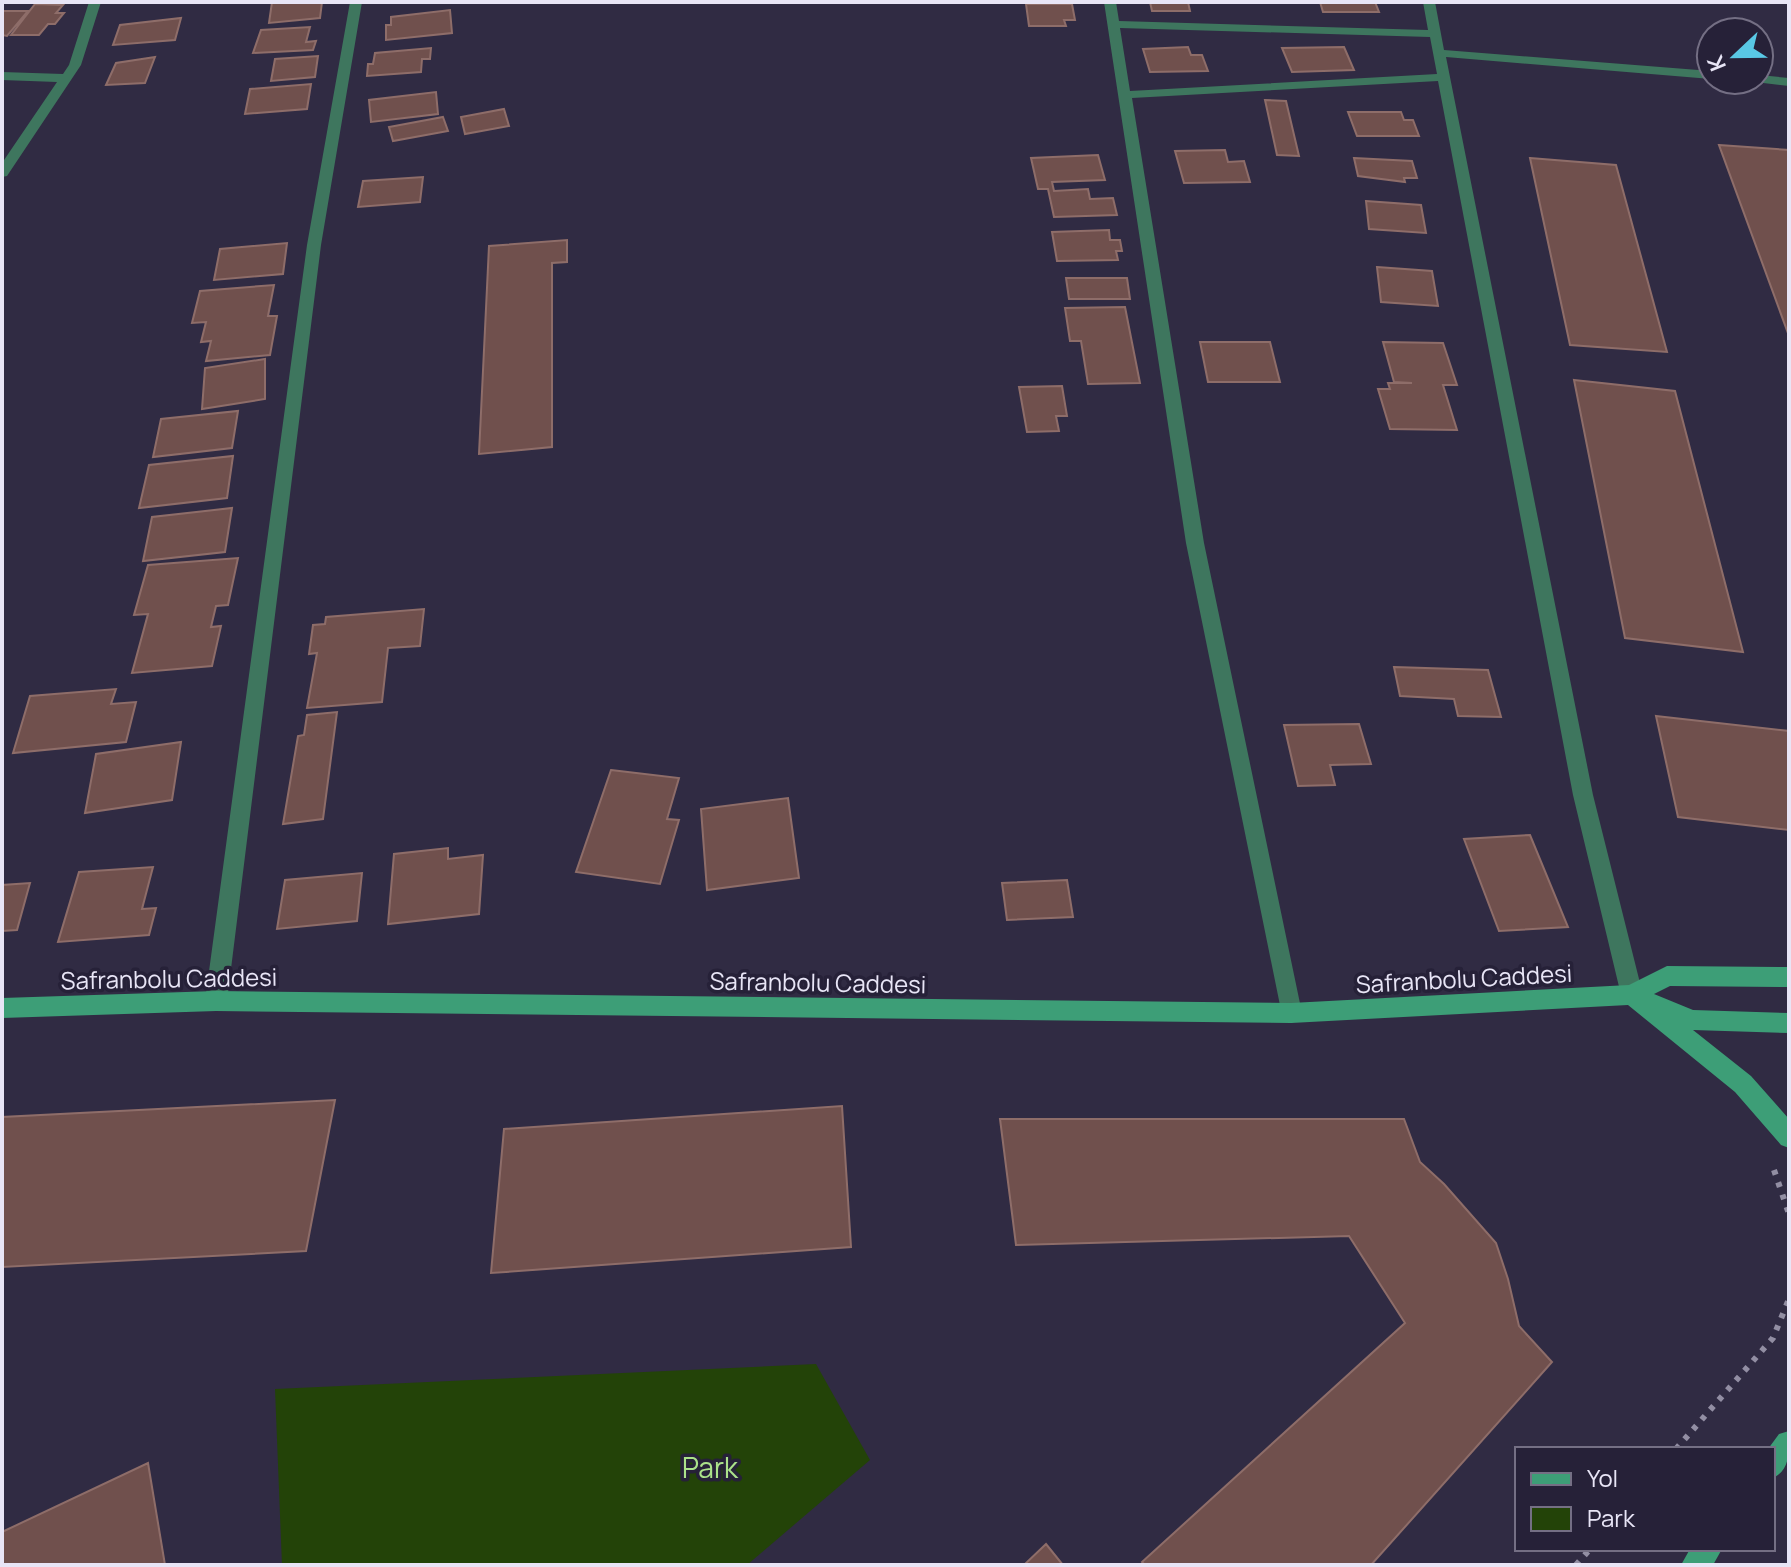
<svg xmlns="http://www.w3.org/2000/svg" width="1791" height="1567" font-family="Manrope,sans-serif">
	<rect width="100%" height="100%" fill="#302b43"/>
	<!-- green -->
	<path fill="#234308" d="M816 1364 870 1460 747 1565H282L275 1389Z"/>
	<!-- building -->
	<path fill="#70504d" stroke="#8e6d69" stroke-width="2" d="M272 2H322L320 18 269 23Z
		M1150 2H1188L1190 11H1152Z
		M1320 2H1375L1379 12H1323Z
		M35 4 63 5 56 13H64L55 24H48L39 35H11Z
		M1026 4H1072L1075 20H1064L1066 26H1029Z
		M450 10 452 33 386 40V25H391V17Z
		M2 11H28L7 36 2 35Z
		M181 18 175 40 113 45 120 25Z
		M310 27 306 42 316 41 313 50 253 53 261 30Z
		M1188 47 1191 55H1202L1208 71 1150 72 1143 49Z
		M1344 47 1354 70 1292 72 1282 48Z
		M431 48 430 59H422L421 72 367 76 368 64H373L375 53Z
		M318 56 315 77 271 81 275 59Z
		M155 57 145 83 106 85 116 63Z
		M311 84 307 109 245 114 250 89Z
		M436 92 438 114 371 122 369 100Z
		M1265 100 1286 101 1299 156 1277 155Z
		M504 109 509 126 465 134 461 117Z
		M1348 112H1401L1404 120H1413L1419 136H1357Z
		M443 117 448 131 393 141 389 127Z
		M1719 145 1789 150V336Z
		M1225 150 1228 162 1244 161 1250 182 1184 183 1175 151Z
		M1098 155 1105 180 1052 182 1054 191 1088 189 1090 199 1113 198 1117 215 1054 217 1048 189H1038L1031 158Z
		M1354 158 1412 161 1417 178H1404L1405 182 1358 176Z
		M1530 158 1616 165 1667 352 1570 345Z
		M423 177 420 202 358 207 363 181Z
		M1366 201 1421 205 1426 233 1369 229Z
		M1109 230 1110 240H1120L1122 251H1116L1118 260 1057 261 1052 232Z
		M567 240V262L552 263V447L479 454 489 246Z
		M287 243 283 274 214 280 220 249Z
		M1377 267 1432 271 1438 306 1381 302Z
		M1066 278H1127L1130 299H1069Z
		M274 285 268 316H277L270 355 206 361 211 341 201 342 206 322 192 323 200 291Z
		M1125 307 1140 383 1088 384 1081 341H1070L1065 308Z
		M1200 342H1270L1280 382H1208Z
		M1383 342 1443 343 1457 385H1443L1457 430 1390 429 1378 389H1390L1388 383H1412L1394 382Z
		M265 359V399L202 409 205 368Z
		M1574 380 1675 391 1743 652 1625 638Z
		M1062 386 1067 416H1056L1059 431 1027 432 1019 387Z
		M238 411 232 448 153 457 161 419Z
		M233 456 227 498 139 508 149 465Z
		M232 508 225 552 143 561 152 517Z
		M238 558 228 605 216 606 211 627 221 626 212 666 132 673 148 614 134 615 148 565Z
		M424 609 420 646 388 648 382 702 307 708 317 653 309 654 313 625 325 624 326 617Z
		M1394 667 1488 670 1501 717 1458 716 1454 699 1400 696Z
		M116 689 111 704 136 702 126 742 13 753 30 696Z
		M337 712 323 819 283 824 298 736 304 735 307 715Z
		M1656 716 1789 731V830L1678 817Z
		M1359 724 1371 764 1330 765 1335 785 1298 786 1284 725Z
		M181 742 172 800 85 813 96 754Z
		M611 770 679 778 667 819 679 820 660 884 576 872Z
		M788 798 799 878 707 890 701 809Z
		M1530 835 1568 927 1499 931 1464 839Z
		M448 848V859L483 855 479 914 388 924 394 854Z
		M153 867 142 909 156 908 149 935 58 942 79 872Z
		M362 873 357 921 277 929 285 880Z
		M1067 880 1073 917 1007 920 1002 883Z
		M30 883 17 930 2 931V885Z
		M335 1100 306 1251 2 1267V1117Z
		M842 1106 851 1247 491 1273 504 1129Z
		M1000 1119H1404L1420 1162 1444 1184 1496 1243 1508 1279 1519 1326 1552 1362 1371 1565H1145L1142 1562 1405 1323 1349 1236 1016 1245Z
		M148 1463 165 1565H2V1532Z
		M1046 1544 1063 1565H1024Z"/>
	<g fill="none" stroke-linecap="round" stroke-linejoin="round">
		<!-- path -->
		<path stroke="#928ea3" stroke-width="6" stroke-dasharray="5 8" stroke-linecap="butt" d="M1774 1170 1789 1214
			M1676 1449 1773 1338 1789 1299
			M1576 1565 1590 1549"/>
		<!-- street -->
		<path fill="#3e765e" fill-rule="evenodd" d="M89 2H101L81 65 7 176 2 177V163L57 82 2 80V72L63 74 69 65Z
			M350 2H362L321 245 227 1001 224 1008 216 1011 208 1008 205 1001 307 245Z
			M1104 2H1116L1119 21 1428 30 1423 2H1435L1444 50 1711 71V79L1446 57 1593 795 1643 995 1640 1002 1632 1005 1624 1002 1621 995 1573 795 1438 81 1132 98 1204 543 1302 1013 1299 1020 1291 1023 1283 1020 1186 543ZM1120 28 1430 37 1437 74 1130 91Z
			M1759 75 1789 78V86L1755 82 1759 80Z"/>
		<!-- secondary -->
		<path fill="#3d9e77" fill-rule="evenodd" d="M1667 966 1789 967V987L1670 986 1654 994 1693 1010 1789 1013V1033L1693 1030 1751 1076 1789 1119V1148L1781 1145 1735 1092 1628 1005 1291 1023 216 1011 2 1018V998L216 991 1291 1003 1629 985Z
			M1789 1431C1789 1451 1791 1469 1773 1478V1449H1768L1779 1434Z
			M1690 1549H1722L1713 1565H1681Z"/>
	</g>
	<g text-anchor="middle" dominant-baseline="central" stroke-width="7" stroke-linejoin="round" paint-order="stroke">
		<!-- street labels -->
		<g font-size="24" fill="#e8e5f6" stroke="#262138">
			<text transform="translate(169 978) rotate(-1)">Safranbolu Caddesi</text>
			<text transform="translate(1464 978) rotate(-3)">Safranbolu Caddesi</text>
			<text transform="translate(818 982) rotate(1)">Safranbolu Caddesi</text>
		</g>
		<!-- near-park labels -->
		<g font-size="28" fill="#abe28a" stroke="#262138">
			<text x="710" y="1467">Park</text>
		</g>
	</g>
	<!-- border -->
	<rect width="1791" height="1567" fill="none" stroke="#e8e5f6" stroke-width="8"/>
	<!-- legend -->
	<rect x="1515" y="1447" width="260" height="104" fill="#262138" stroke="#746f84" stroke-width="2"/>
	<rect x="1531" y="1473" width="40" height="12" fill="#3d9e77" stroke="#746f84" stroke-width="2"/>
	<text x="1587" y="1487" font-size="24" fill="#e8e5f6">Yol</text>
	<rect x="1531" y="1507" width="40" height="24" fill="#234308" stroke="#746f84" stroke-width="2"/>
	<text x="1587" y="1527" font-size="24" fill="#e8e5f6">Park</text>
	<!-- north arrow -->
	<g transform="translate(1735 56) rotate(248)"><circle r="38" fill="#262138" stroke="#746f84" stroke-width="2"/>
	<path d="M0-6L14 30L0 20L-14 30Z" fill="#59c8e5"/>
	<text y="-12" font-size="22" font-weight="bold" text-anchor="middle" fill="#e8e5f6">K</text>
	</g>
</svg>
